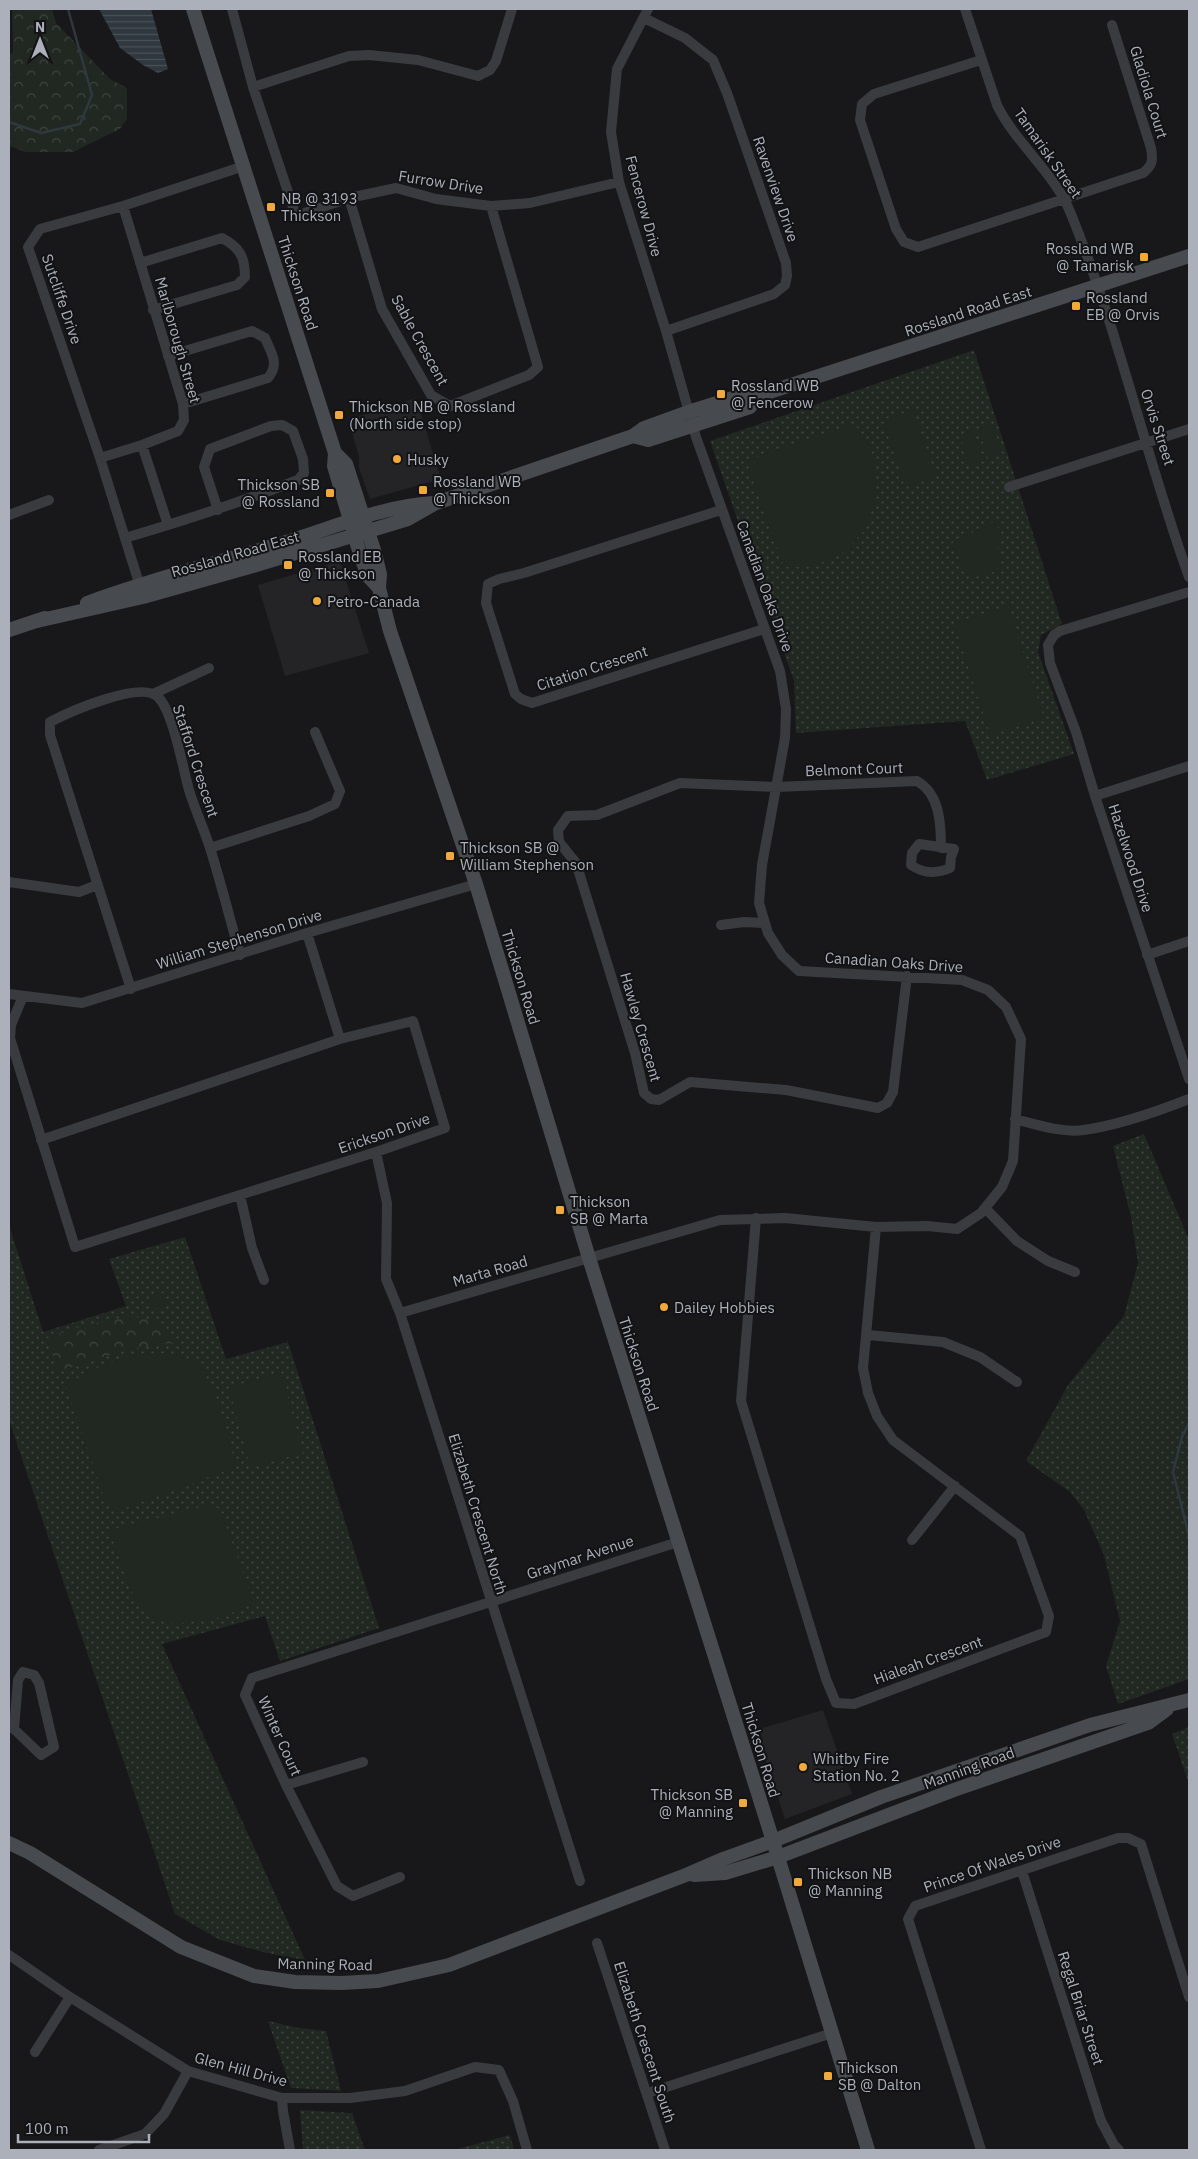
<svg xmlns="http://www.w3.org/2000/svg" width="1198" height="2159" font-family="'IBM Plex Sans',sans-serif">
	<defs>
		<pattern id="grass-dots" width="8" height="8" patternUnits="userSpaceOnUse" patternTransform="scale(1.25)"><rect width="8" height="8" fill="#202821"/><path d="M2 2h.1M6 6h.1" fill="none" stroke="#3e453f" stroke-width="1.8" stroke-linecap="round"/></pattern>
		<pattern id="forest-crowns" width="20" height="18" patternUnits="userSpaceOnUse" patternTransform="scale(1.25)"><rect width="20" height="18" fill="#202821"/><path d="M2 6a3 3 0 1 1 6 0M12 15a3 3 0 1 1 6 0" fill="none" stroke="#3e453f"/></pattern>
		<pattern id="water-rules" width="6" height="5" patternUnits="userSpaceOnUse" patternTransform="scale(1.25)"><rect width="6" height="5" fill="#2e383e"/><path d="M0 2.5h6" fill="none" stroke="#4a5258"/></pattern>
	</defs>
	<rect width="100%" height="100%" fill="#18181a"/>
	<!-- built -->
	<path fill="#242427" d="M416 398 441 479 370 499 359 468V456L348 420Z
		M340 561 369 653 285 676 258 585Z
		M823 1710 852 1794 785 1819 756 1730Z"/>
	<!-- grass -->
	<path fill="url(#grass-dots)" d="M974 350 1062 624 1041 635 1038 652 1074 754 987 780 965 721 796 733 794 681 710 441Z
		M1144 1134 1189 1240V1679L1118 1704 1106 1666 1120 1621 1104 1555 1084 1510 1070 1492 1026 1461 1068 1385 1124 1316 1138 1263 1131 1217 1113 1146Z
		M9 1225 43 1332 126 1306 109 1259 185 1237 226 1359 288 1342 379 1628 280 1661 265 1616 162 1644 305 1960 267 1953 220 1940 175 1914 9 1420Z
		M1189 1727V1784L1172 1734Z
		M268 2021 298 2028 326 2031 341 2091 291 2088Z
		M300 2110 352 2113 365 2150H303Z
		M510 2135 514 2150H454Z"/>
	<!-- forest -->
	<path fill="url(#forest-crowns)" d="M12 9H52L56 23 110 79 127 88V119L120 129 73 152H26L9 146V55L13 52Z
		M129 1316 158 1321 181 1344C151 1339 89 1362 58 1372L47 1338 82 1326Z"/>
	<!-- pitch -->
	<path fill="#202821" d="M913 410 936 477 905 487 883 420Z
		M855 424 875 458V498L866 528 845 552 811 567H784L748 466 751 459Z
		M993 425 1002 455 988 459 979 429Z
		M973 431 983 461 969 465 960 435Z
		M995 520 1002 539 998 548 1001 566C987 577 982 578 965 572L952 543C965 533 983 531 995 520Z
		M1008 606 1044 718 990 735 954 624Z
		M163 1293 167 1301 159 1310 149 1302 153 1294Z
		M169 1353C177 1355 189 1358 195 1363 217 1382 229 1439 236 1467L120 1510 106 1503 66 1385 89 1371 134 1354Z
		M281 1373 303 1453 250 1467 229 1387Z
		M209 1505 220 1509 254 1603 222 1617 175 1624 156 1619 135 1600 109 1530Z"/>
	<!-- water -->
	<path fill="url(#water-rules)" d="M99 9H151L168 69 158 73 143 65 120 48Z"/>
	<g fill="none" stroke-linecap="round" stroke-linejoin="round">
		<!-- stream -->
		<path stroke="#2e383e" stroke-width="2.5" d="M9 122 41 133 80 124 92 95 68 9
			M1189 1423 1182 1437 1173 1472 1189 1536"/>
		<!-- street -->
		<path stroke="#393b3f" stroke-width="10" d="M232 9 253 87 296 216 349 198 396 188 436 199 491 206 530 203 619 182
			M965 9 997 105C1016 144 1055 173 1071 214 1119 332 1146 458 1189 577
			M644 18 685 38 713 60 727 93 786 263 787 276 785 285 774 294 666 331
			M981 60 874 94 862 104 860 120 896 229 904 242 918 247 1143 173C1153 165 1153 160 1151 148L1112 25
			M253 87 349 56 369 55 418 60 478 76 490 70 496 61 512 9
			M349 198 382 309 431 395 450 406 529 375 538 367 491 206
			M140 263 222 238C239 247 245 256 245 277L237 285 153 310
			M168 356 252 331 265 338C271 353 280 363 268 378L183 404
			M142 445 168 525
			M100 458 142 445 178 431 184 420 183 404 123 206
			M1009 487 1189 429
			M721 510 524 573 499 579 488 584 486 603 515 694 521 699 532 703 764 629
			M9 515 49 500
			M125 538C183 521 241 502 298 480L304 473 303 459 293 431 282 425 271 426 210 449 204 467 218 510
			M139 583 100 458 28 247 40 229 123 206 244 166
			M1189 592 1060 631 1054 635 1048 645 1050 663 1076 732 1095 796 1189 1079
			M153 694 209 668
			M1095 796 1189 766
			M919 844 954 849 951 857 950 868C936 874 924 874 911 865L912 853Z
			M210 848 309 816 335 804 340 791 315 732
			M9 882 79 892 97 885
			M721 925 744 922 765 923
			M307 933 340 1039
			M1147 955 1189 941
			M907 976 893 1092 887 1103 878 1108 786 1090 690 1082 659 1100 651 1099 644 1093 635 1053 576 863 559 842 558 830 568 816 597 815 680 783 777 787 917 781C940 794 941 824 941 848
			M131 989 50 735V722C69 712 141 680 158 697 173 711 183 769 189 790 195 810 204 829 210 848 221 883 230 919 240 955
			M9 994 82 1003 307 933 476 884
			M23 996 11 1025 10 1038 75 1247 376 1152 445 1128 413 1021 340 1039 41 1140
			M1015 1119C1038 1125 1061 1133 1084 1130 1120 1125 1156 1112 1189 1099
			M376 1152 387 1203 386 1279 400 1313 580 1881
			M240 1195 252 1248 264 1280
			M985 1208 1017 1241 1048 1261 1075 1272
			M756 1218 741 1401 826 1679 836 1703 854 1704 1046 1632 1049 1616 1020 1536 893 1440 877 1416 868 1393 863 1368 876 1227
			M400 1313 720 1220 785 1218 876 1227 927 1226 957 1229 981 1213 1002 1187 1013 1161 1021 1039 1006 1007 988 990 962 980 799 971 782 955 768 933 759 903 762 865 785 738 786 709 780 671 696 437 666 331 619 182 611 132 617 69 648 9
			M868 1335 943 1342 980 1357 1017 1382
			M912 1540 955 1486
			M9 1727 14 1729 41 1755 54 1747 39 1683 34 1675 23 1672 18 1680 14 1729
			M286 1785 363 1762
			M1022 1871 1101 2121 1114 2145 1119 2150
			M400 1877 353 1896 337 1886 286 1785 245 1695 252 1678 678 1542
			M597 1943 665 2150
			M9 1955 70 1997 188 2071 282 2098H350L405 2091 475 2067 499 2070 513 2101 527 2150
			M35 2052 70 1997
			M648 2093 832 2033
			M282 2098 283 2111 290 2150
			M99 2150 145 2134 164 2114 188 2071
			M981 2150 908 1919 915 1906 1118 1838H1128L1141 1844 1189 1997"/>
		<!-- secondary -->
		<path stroke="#474a4f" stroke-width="14" d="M193 9 335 453 334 466 360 554 368 576 379 588
			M633 436 648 440 750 407 757 396
			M335 453 346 464 374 550 380 574 379 588 390 631 476 884 589 1258 773 1841 868 2150
			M87 603C151 579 217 563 283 543 332 528 382 506 433 503
			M37 621 143 597 253 566 408 519 436 503 633 436 644 428 688 412 746 394 757 396 1189 256
			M9 630 45 618
			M9 1843 30 1853 181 1947 254 1976 295 1982 341 1983 378 1981 449 1965 686 1875 723 1859 773 1841 881 1797 1090 1725 1189 1700
			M694 1875 725 1873 778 1857 954 1790 1148 1723 1167 1709"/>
	</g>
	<!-- markers -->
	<g fill="#efa93c" stroke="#131315" stroke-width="2">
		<rect x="266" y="202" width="10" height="10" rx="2.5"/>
		<rect x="1139" y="252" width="10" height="10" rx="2.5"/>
		<rect x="1071" y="301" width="10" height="10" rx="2.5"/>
		<rect x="716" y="389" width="10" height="10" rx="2.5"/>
		<rect x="334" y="410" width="10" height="10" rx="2.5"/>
		<circle cx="397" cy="459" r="5"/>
		<rect x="418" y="485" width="10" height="10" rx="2.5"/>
		<rect x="325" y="488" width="10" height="10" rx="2.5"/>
		<rect x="283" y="560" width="10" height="10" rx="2.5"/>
		<circle cx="317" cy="601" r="5"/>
		<rect x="445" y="851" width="10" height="10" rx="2.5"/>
		<rect x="555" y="1205" width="10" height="10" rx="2.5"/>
		<circle cx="664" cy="1307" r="5"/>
		<circle cx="803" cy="1767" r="5"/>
		<rect x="738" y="1798" width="10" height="10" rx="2.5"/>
		<rect x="793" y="1877" width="10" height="10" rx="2.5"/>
		<rect x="823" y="2071" width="10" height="10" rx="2.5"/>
	</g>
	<g text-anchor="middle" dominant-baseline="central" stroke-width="4" stroke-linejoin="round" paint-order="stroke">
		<!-- street labels -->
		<g font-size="15" fill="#abb0ba" stroke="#131315">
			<text transform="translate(1149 92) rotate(73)">Gladiola Court</text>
			<text transform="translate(1048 153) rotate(55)">Tamarisk Street</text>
			<text transform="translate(441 182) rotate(9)">Furrow Drive</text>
			<text transform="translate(776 189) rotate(71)">Ravenview Drive</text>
			<text transform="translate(644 206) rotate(75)">Fencerow Drive</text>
			<text transform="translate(298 283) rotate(72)">Thickson Road</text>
			<text transform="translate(62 299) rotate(71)">Sutcliffe Drive</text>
			<text transform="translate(968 311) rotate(-18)">Rossland Road East</text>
			<text transform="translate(178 340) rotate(74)">Marlborough Street</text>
			<text transform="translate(420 340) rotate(61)">Sable Crescent</text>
			<text transform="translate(1158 427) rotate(72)">Orvis Street</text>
			<text transform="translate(235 554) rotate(-16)">Rossland Road East</text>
			<text transform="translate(765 586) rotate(70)">Canadian Oaks Drive</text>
			<text transform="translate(592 668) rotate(-18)">Citation Crescent</text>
			<text transform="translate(196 761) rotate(72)">Stafford Crescent</text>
			<text transform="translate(854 769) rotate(-2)">Belmont Court</text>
			<text transform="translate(1131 858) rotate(72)">Hazelwood Drive</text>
			<text transform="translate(239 939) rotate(-17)">William Stephenson Drive</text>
			<text transform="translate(894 962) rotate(4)">Canadian Oaks Drive</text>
			<text transform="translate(521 977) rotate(73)">Thickson Road</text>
			<text transform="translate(641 1027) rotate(74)">Hawley Crescent</text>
			<text transform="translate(384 1133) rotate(-19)">Erickson Drive</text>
			<text transform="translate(490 1271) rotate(-16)">Marta Road</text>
			<text transform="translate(639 1364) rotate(72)">Thickson Road</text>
			<text transform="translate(478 1514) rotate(73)">Elizabeth Crescent North</text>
			<text transform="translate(580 1557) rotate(-18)">Graymar Avenue</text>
			<text transform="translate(928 1660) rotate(-20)">Hialeah Crescent</text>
			<text transform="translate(280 1736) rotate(66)">Winter Court</text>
			<text transform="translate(761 1750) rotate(73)">Thickson Road</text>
			<text transform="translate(969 1768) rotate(-20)">Manning Road</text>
			<text transform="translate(992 1864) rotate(-19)">Prince Of Wales Drive</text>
			<text transform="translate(325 1964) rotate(1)">Manning Road</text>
			<text transform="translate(1081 2008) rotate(72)">Regal Briar Street</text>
			<text transform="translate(645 2042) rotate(72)">Elizabeth Crescent South</text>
			<text transform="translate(241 2069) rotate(15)">Glen Hill Drive</text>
		</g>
		<!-- poi labels -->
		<g font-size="15" fill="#abb0ba" stroke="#131315" text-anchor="start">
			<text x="281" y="198">NB @ 3193<tspan x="281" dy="17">Thickson</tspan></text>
			<text x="1134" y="248" text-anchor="end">Rossland WB<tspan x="1134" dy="17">@ Tamarisk</tspan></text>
			<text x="1086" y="297">Rossland<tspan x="1086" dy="17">EB @ Orvis</tspan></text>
			<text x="731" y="385">Rossland WB<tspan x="731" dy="17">@ Fencerow</tspan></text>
			<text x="349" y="406">Thickson NB @ Rossland<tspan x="349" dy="17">(North side stop)</tspan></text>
			<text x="407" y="459">Husky</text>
			<text x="433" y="481">Rossland WB<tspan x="433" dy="17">@ Thickson</tspan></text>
			<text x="320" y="484" text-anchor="end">Thickson SB<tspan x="320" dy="17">@ Rossland</tspan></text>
			<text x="298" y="556">Rossland EB<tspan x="298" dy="17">@ Thickson</tspan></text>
			<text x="327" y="601">Petro-Canada</text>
			<text x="460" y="847">Thickson SB @<tspan x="460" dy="17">William Stephenson</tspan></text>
			<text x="570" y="1201">Thickson<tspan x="570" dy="17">SB @ Marta</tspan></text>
			<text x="674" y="1307">Dailey Hobbies</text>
			<text x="813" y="1758">Whitby Fire<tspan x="813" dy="17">Station No. 2</tspan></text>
			<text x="733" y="1794" text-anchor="end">Thickson SB<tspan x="733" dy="17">@ Manning</tspan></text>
			<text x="808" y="1873">Thickson NB<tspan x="808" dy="17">@ Manning</tspan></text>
			<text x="838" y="2067">Thickson<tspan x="838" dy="17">SB @ Dalton</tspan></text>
		</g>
	</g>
	<!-- border -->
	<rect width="1198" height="2159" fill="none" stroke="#abb0ba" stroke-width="20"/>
	<!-- north arrow -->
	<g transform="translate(40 40)" stroke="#131315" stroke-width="4" paint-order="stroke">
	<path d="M0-4L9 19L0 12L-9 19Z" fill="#abb0ba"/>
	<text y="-8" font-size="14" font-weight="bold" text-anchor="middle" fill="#abb0ba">N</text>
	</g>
	<!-- scale -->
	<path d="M18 2134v8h131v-8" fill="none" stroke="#abb0ba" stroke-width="2.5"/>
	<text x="25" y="2134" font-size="15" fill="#abb0ba" stroke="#131315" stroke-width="4" paint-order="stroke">100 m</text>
</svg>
